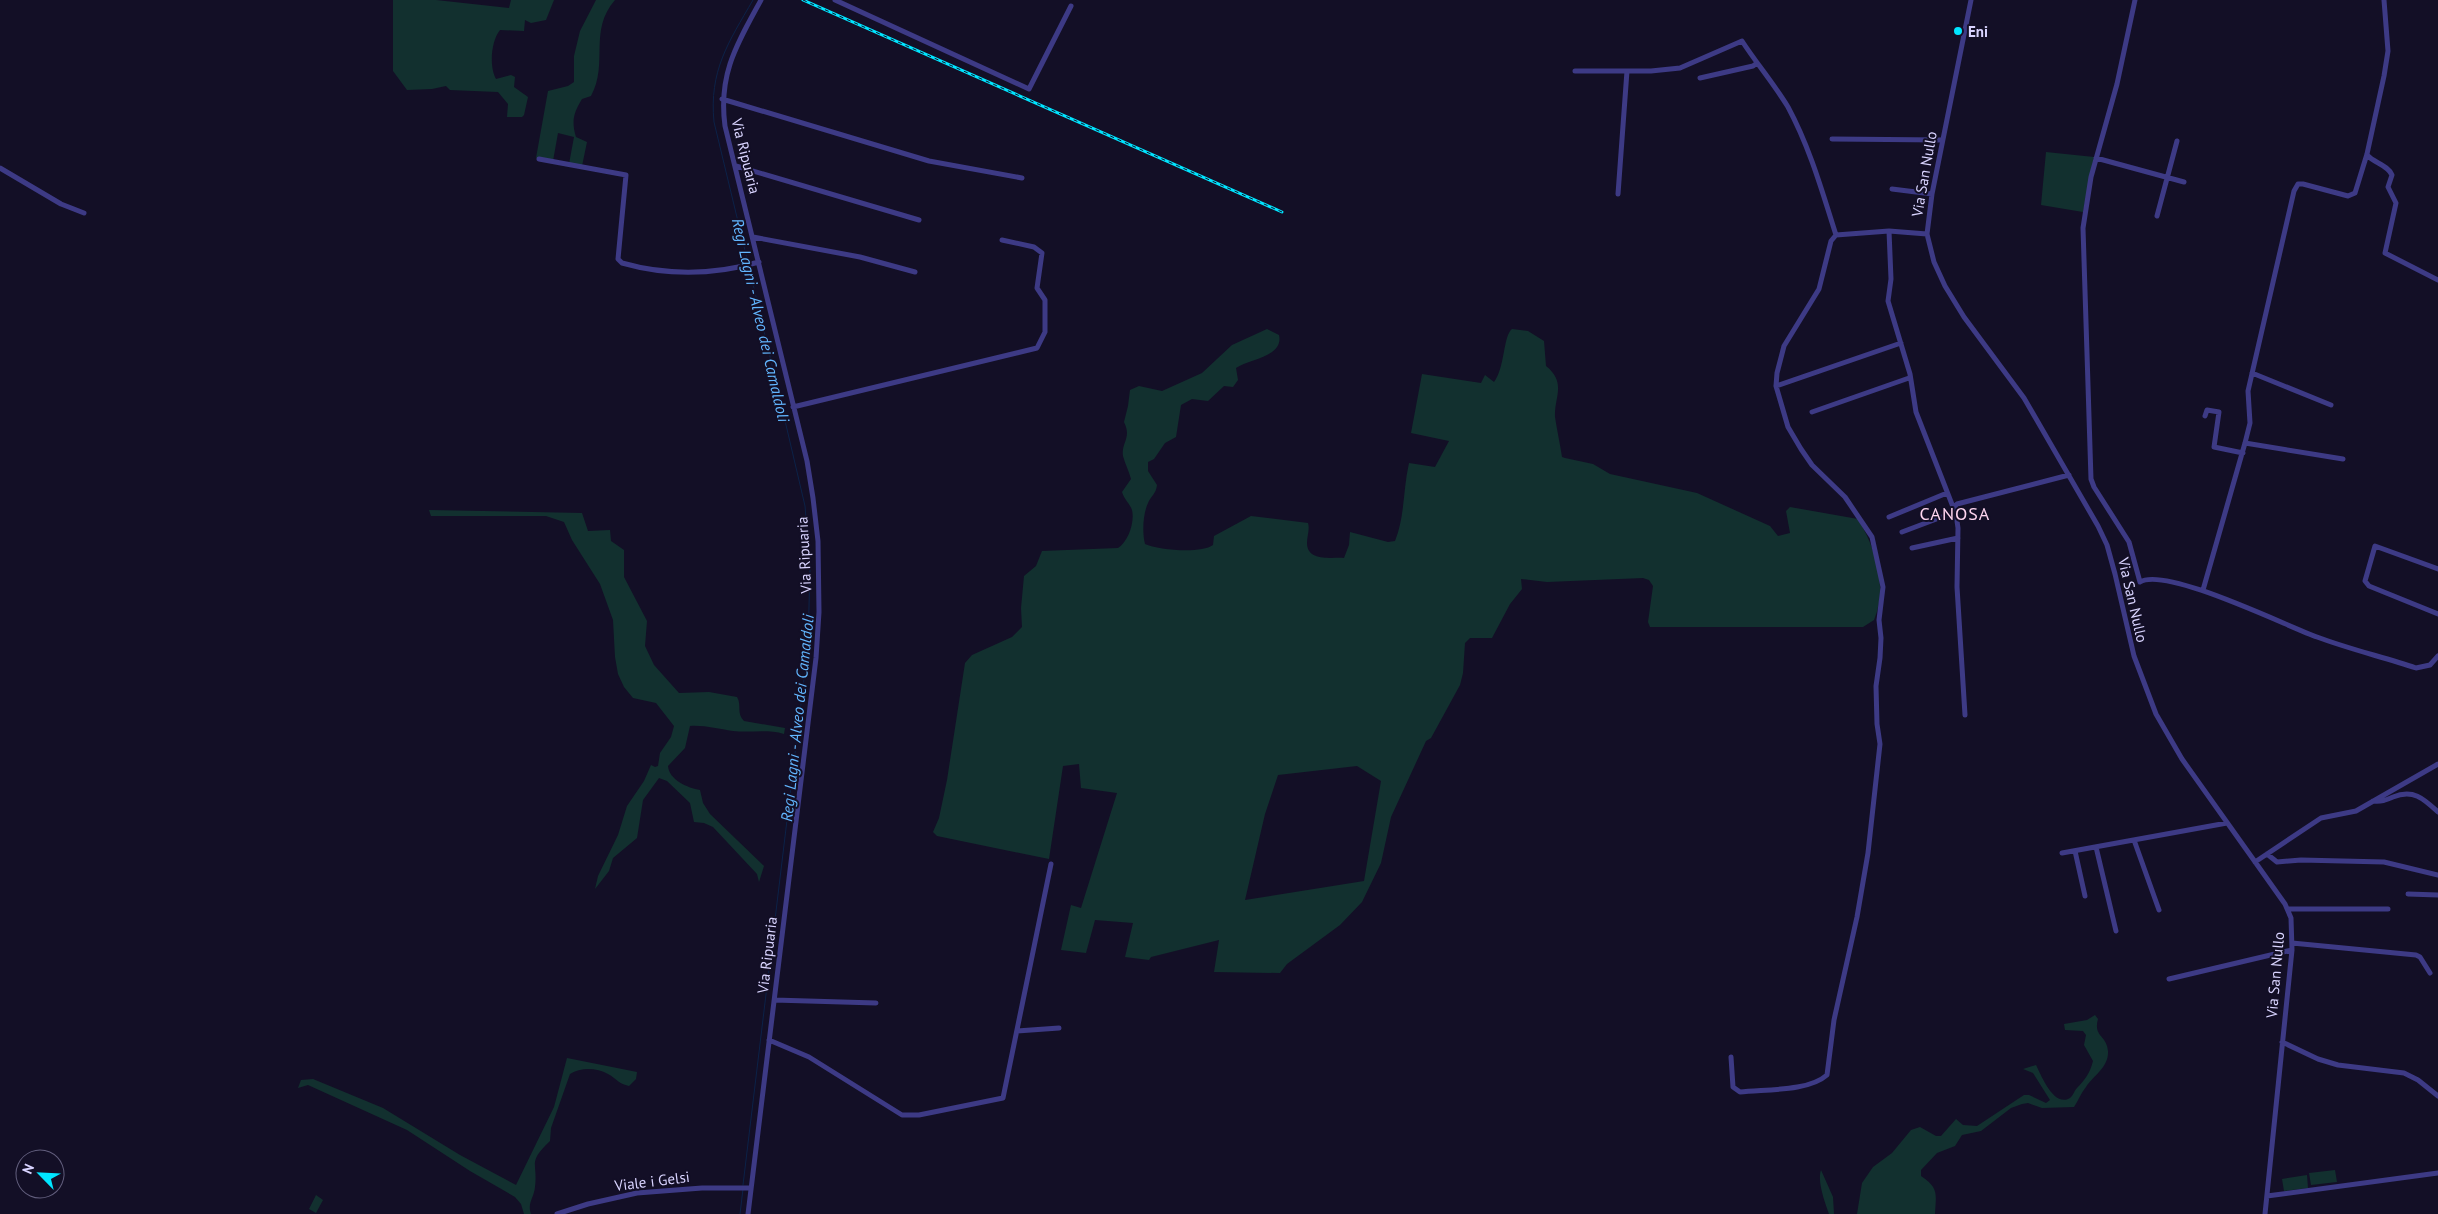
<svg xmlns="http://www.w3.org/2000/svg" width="2438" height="1214" font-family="'PT Sans',sans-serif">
	<rect width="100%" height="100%" fill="#130f26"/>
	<!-- green -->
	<path fill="#12302f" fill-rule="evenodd" d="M393 0H436L509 8 511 0H554L546 20 531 23 525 20 524 31 500 30C491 41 489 67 496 79L511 75 515 77 514 87 528 97 524 115 522 117H507L508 104 498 92 450 90 446 86 432 89 407 90 393 71Z
		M596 0H615C588 31 609 63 591 96L582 99C574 112 571 121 576 137L587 142 582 166 569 164 574 137 558 133 553 161 536 158 548 91 568 86 574 82V56L580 31Z
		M2046 152 2094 157 2083 212 2041 205Z
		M1267 329 1279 335C1284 357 1249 359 1236 368L1238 380 1233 387 1224 386 1208 401 1192 399 1181 405 1176 437 1165 443 1154 459 1148 462V471L1157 485C1156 494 1151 496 1148 503 1143 514 1142 532 1145 544 1158 550 1201 554 1213 545L1214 536 1251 516 1308 523C1310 529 1307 536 1307 543 1307 562 1332 557 1344 558L1349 545 1350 532 1388 542 1395 541C1405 516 1403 489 1409 463L1435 467 1449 441 1411 433 1422 374 1481 383 1485 375 1494 382C1505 368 1503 336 1512 329L1528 331 1544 341 1546 366C1567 383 1554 397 1555 417 1557 430 1560 444 1562 457L1565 458 1593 464 1610 474 1697 493 1770 526 1778 536 1790 533 1786 511 1790 507 1858 519C1876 549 1888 587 1874 620L1863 627H1650L1648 622 1653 586 1649 580 1643 578 1547 582 1521 579 1522 589 1510 604 1492 638H1470L1465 643 1463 673 1460 685 1431 738 1426 741 1391 817 1381 863 1362 902 1340 925 1287 964 1280 973 1214 972 1219 940 1151 957 1149 960 1125 957 1133 923 1095 920 1086 953 1061 950 1071 905 1081 908 1117 793 1081 788 1079 764 1063 766 1049 859 937 836 933 832 939 818 947 780 965 663 972 655 1012 637 1022 627 1021 608 1024 576 1036 566 1042 551 1118 548C1128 542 1135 522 1132 510 1130 504 1124 499 1122 492L1131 479C1129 471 1125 464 1123 456 1121 443 1132 438 1124 422L1128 406 1130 390 1139 386 1162 391 1202 373 1232 345ZM1357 766 1381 781 1364 881 1245 900 1265 814 1278 775Z
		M429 510 582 513 588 531 610 530 611 541 624 550V577L647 621 645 646 654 665 679 693 709 692 737 697C742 705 736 713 744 721L785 728 784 734C768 729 750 733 733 731 718 729 705 725 690 726L685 748 668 766C669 780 688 788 700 790L703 803 710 814 764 866 759 882 757 874 713 827 704 823 694 822 690 803 667 781 659 778 643 800 637 838 613 858 609 871 595 889 598 876 618 835 627 806 644 781 651 765 655 767 658 766 660 753 671 737 674 726 656 703 633 698 624 687 618 674 615 657 613 620 600 584 572 540 564 522 546 516H431Z
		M2095 1015 2098 1019C2093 1037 2107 1035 2108 1051 2109 1067 2094 1075 2086 1087 2081 1093 2078 1101 2074 1107L2042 1108 2028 1103 2022 1104 2011 1108 1981 1131 1962 1135 1955 1146 1937 1153 1921 1170V1176C1939 1188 1936 1194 1935 1214H1857L1862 1183 1873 1167 1892 1153 1911 1130 1920 1127 1936 1136H1941L1956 1119 1963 1125 1977 1126 2024 1095H2029L2046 1103 2050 1100 2033 1073 2023 1069 2036 1065C2041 1075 2054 1108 2070 1098 2073 1096 2074 1091 2077 1088 2085 1080 2090 1073 2093 1061L2084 1045 2086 1035 2083 1031 2065 1030 2064 1024 2087 1020Z
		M567 1058 637 1072 636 1079 629 1086C619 1084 617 1079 608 1074 597 1068 581 1067 570 1074L551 1128 550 1141C527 1163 538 1162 535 1187 534 1198 527 1203 531 1214H524L521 1204 515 1197 470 1171 407 1130 308 1085 298 1088 301 1080 313 1079 383 1108 460 1155 516 1185 554 1107Z
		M1821 1170 1833 1197 1834 1214H1829C1825 1202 1817 1182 1821 1170Z
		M2335 1170 2337 1182 2311 1185 2309 1173Z
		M2307 1175 2308 1188 2284 1191 2282 1179Z
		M316 1195 323 1200 316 1213 309 1209Z"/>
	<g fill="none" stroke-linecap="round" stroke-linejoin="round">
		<!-- stream -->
		<path stroke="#0c2248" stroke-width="1" d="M748 263 714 122C709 71 728 43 753 0
			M743 1185 808 646 810 567 805 506 749 267
			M740 1214 743 1189"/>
		<!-- minor -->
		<path stroke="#3d3a85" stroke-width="5" d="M835 0 1029 89 1071 6
			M1971 0 1932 194 1927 234 1934 262 1945 286 1964 317 2024 398 2098 526 2107 545 2115 574 2134 656 2156 714 2182 759 2285 904 2291 918 2292 950 2265 1214
			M2135 0 2117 84 2091 177 2083 228 2091 479 2094 487 2129 542 2140 582C2165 566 2286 626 2317 637 2349 649 2383 657 2416 668L2430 665 2438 656
			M1575 71H1651L1680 68 1742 41C1757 64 1774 84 1788 107 1810 148 1822 191 1836 235
			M1700 78 1753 66 1757 63
			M722 99 929 161 1022 178
			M1832 139 1942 140
			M2367 155C2374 163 2388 165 2392 175L2388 187 2396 203 2385 253 2438 280
			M2096 158 2184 182
			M539 159 626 175 618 259 622 263C668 276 714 275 759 262
			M736 166 919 220
			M0 168 61 204 84 213
			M1892 189 1932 194
			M1618 194 1627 71
			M2157 216 2177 141
			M1889 231 1891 279 1888 301 1910 374 1916 412 1955 512 1902 532
			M753 237 860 257 915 272
			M2252 373 2331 405
			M1776 386 1901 343
			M793 407 1037 348 1045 332V300L1037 288 1042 253 1034 247 1002 240
			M1812 412 1909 378
			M2205 416 2207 410 2219 412 2214 447 2243 453
			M2245 443 2343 459
			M1889 517 1947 493
			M1912 548 1958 538
			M2438 569 2375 546 2365 581 2369 586 2438 614
			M2203 590 2245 443 2250 423 2248 391 2294 191 2298 184H2303L2348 196 2355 193 2367 154 2384 76 2388 51 2384 0
			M1965 715 1957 587 1958 528 1955 507 1957 504 2069 475
			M2373 801C2381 802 2386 800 2393 797 2413 789 2423 798 2438 812
			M2134 840 2159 910
			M2096 847 2116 931
			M2075 851 2085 896
			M2062 853 2227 823
			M2267 854 2277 862 2301 860 2384 862 2438 875
			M2255 862 2321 818 2356 811 2438 764
			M2408 894 2438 895
			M2288 909H2388
			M2292 943 2416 955 2420 957 2430 973
			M2169 979 2292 950
			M774 1000 876 1003
			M1017 1031 1059 1028
			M769 1040 809 1057 902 1115H919L1003 1098 1051 864
			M2282 1042 2318 1059 2338 1065 2404 1073 2418 1080 2438 1096
			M1731 1057 1733 1087 1740 1092C1764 1089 1808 1092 1827 1075L1834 1020 1857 917 1868 853 1880 744 1877 724 1876 686 1880 658 1881 638 1879 620 1883 587 1872 537 1845 497 1812 465 1801 449 1788 427 1776 386 1777 373 1784 346 1819 289 1831 241 1836 235 1889 231 1927 234
			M2267 1196 2438 1173
			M557 1214 588 1204 637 1193 702 1188H751
			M748 1214 816 658 819 612 818 541 813 498 807 461 725 126C718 74 737 44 761 0"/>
		<!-- rail casing -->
		<g stroke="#00e5ff" stroke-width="3">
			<path id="rail" d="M803 0 1282 212"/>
		</g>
		<!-- rail -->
		<use href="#rail" stroke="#130f26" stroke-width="1" stroke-dasharray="4" stroke-linecap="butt"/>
	</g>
	<!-- markers -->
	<circle fill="#00e5ff" stroke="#130f26" stroke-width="2" cx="1958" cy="31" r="5"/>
	<g text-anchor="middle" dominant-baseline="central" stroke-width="4" stroke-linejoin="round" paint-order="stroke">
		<!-- poi labels -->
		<g font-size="15" font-weight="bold" fill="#d9d4ff" stroke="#130f26" text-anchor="start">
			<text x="1968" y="31">Eni</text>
		</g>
		<!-- street labels -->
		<g font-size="15" fill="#d9d4ff" stroke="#130f26">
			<text transform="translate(746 156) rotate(76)">Via Ripuaria</text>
			<text transform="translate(1924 174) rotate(-80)">Via San Nullo</text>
			<text transform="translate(804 555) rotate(-93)">Via Ripuaria</text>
			<text transform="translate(2133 600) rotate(77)">Via San Nullo</text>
			<text transform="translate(767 955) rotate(-83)">Via Ripuaria</text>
			<text transform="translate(2275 975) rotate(-85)">Via San Nullo</text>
			<text transform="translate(652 1181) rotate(-7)">Viale i Gelsi</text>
		</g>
		<!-- water labels -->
		<g font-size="16" font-style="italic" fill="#62b6ff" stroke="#130f26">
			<text transform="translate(761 320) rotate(77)">Regi Lagni - Alveo dei Camaldoli</text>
			<text transform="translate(797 718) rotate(-84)">Regi Lagni - Alveo dei Camaldoli</text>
		</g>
		<!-- quarter labels -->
		<g font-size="18" letter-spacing="1" fill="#ffd6f0" stroke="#130f26">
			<text x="1955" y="513">CANOSA</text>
		</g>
	</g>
	<!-- north arrow -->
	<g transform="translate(40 1174) rotate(294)"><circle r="24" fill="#130f26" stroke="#625e7d"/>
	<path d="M0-4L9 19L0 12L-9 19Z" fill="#00e5ff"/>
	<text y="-8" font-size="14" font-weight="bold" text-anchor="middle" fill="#d9d4ff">N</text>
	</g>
</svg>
